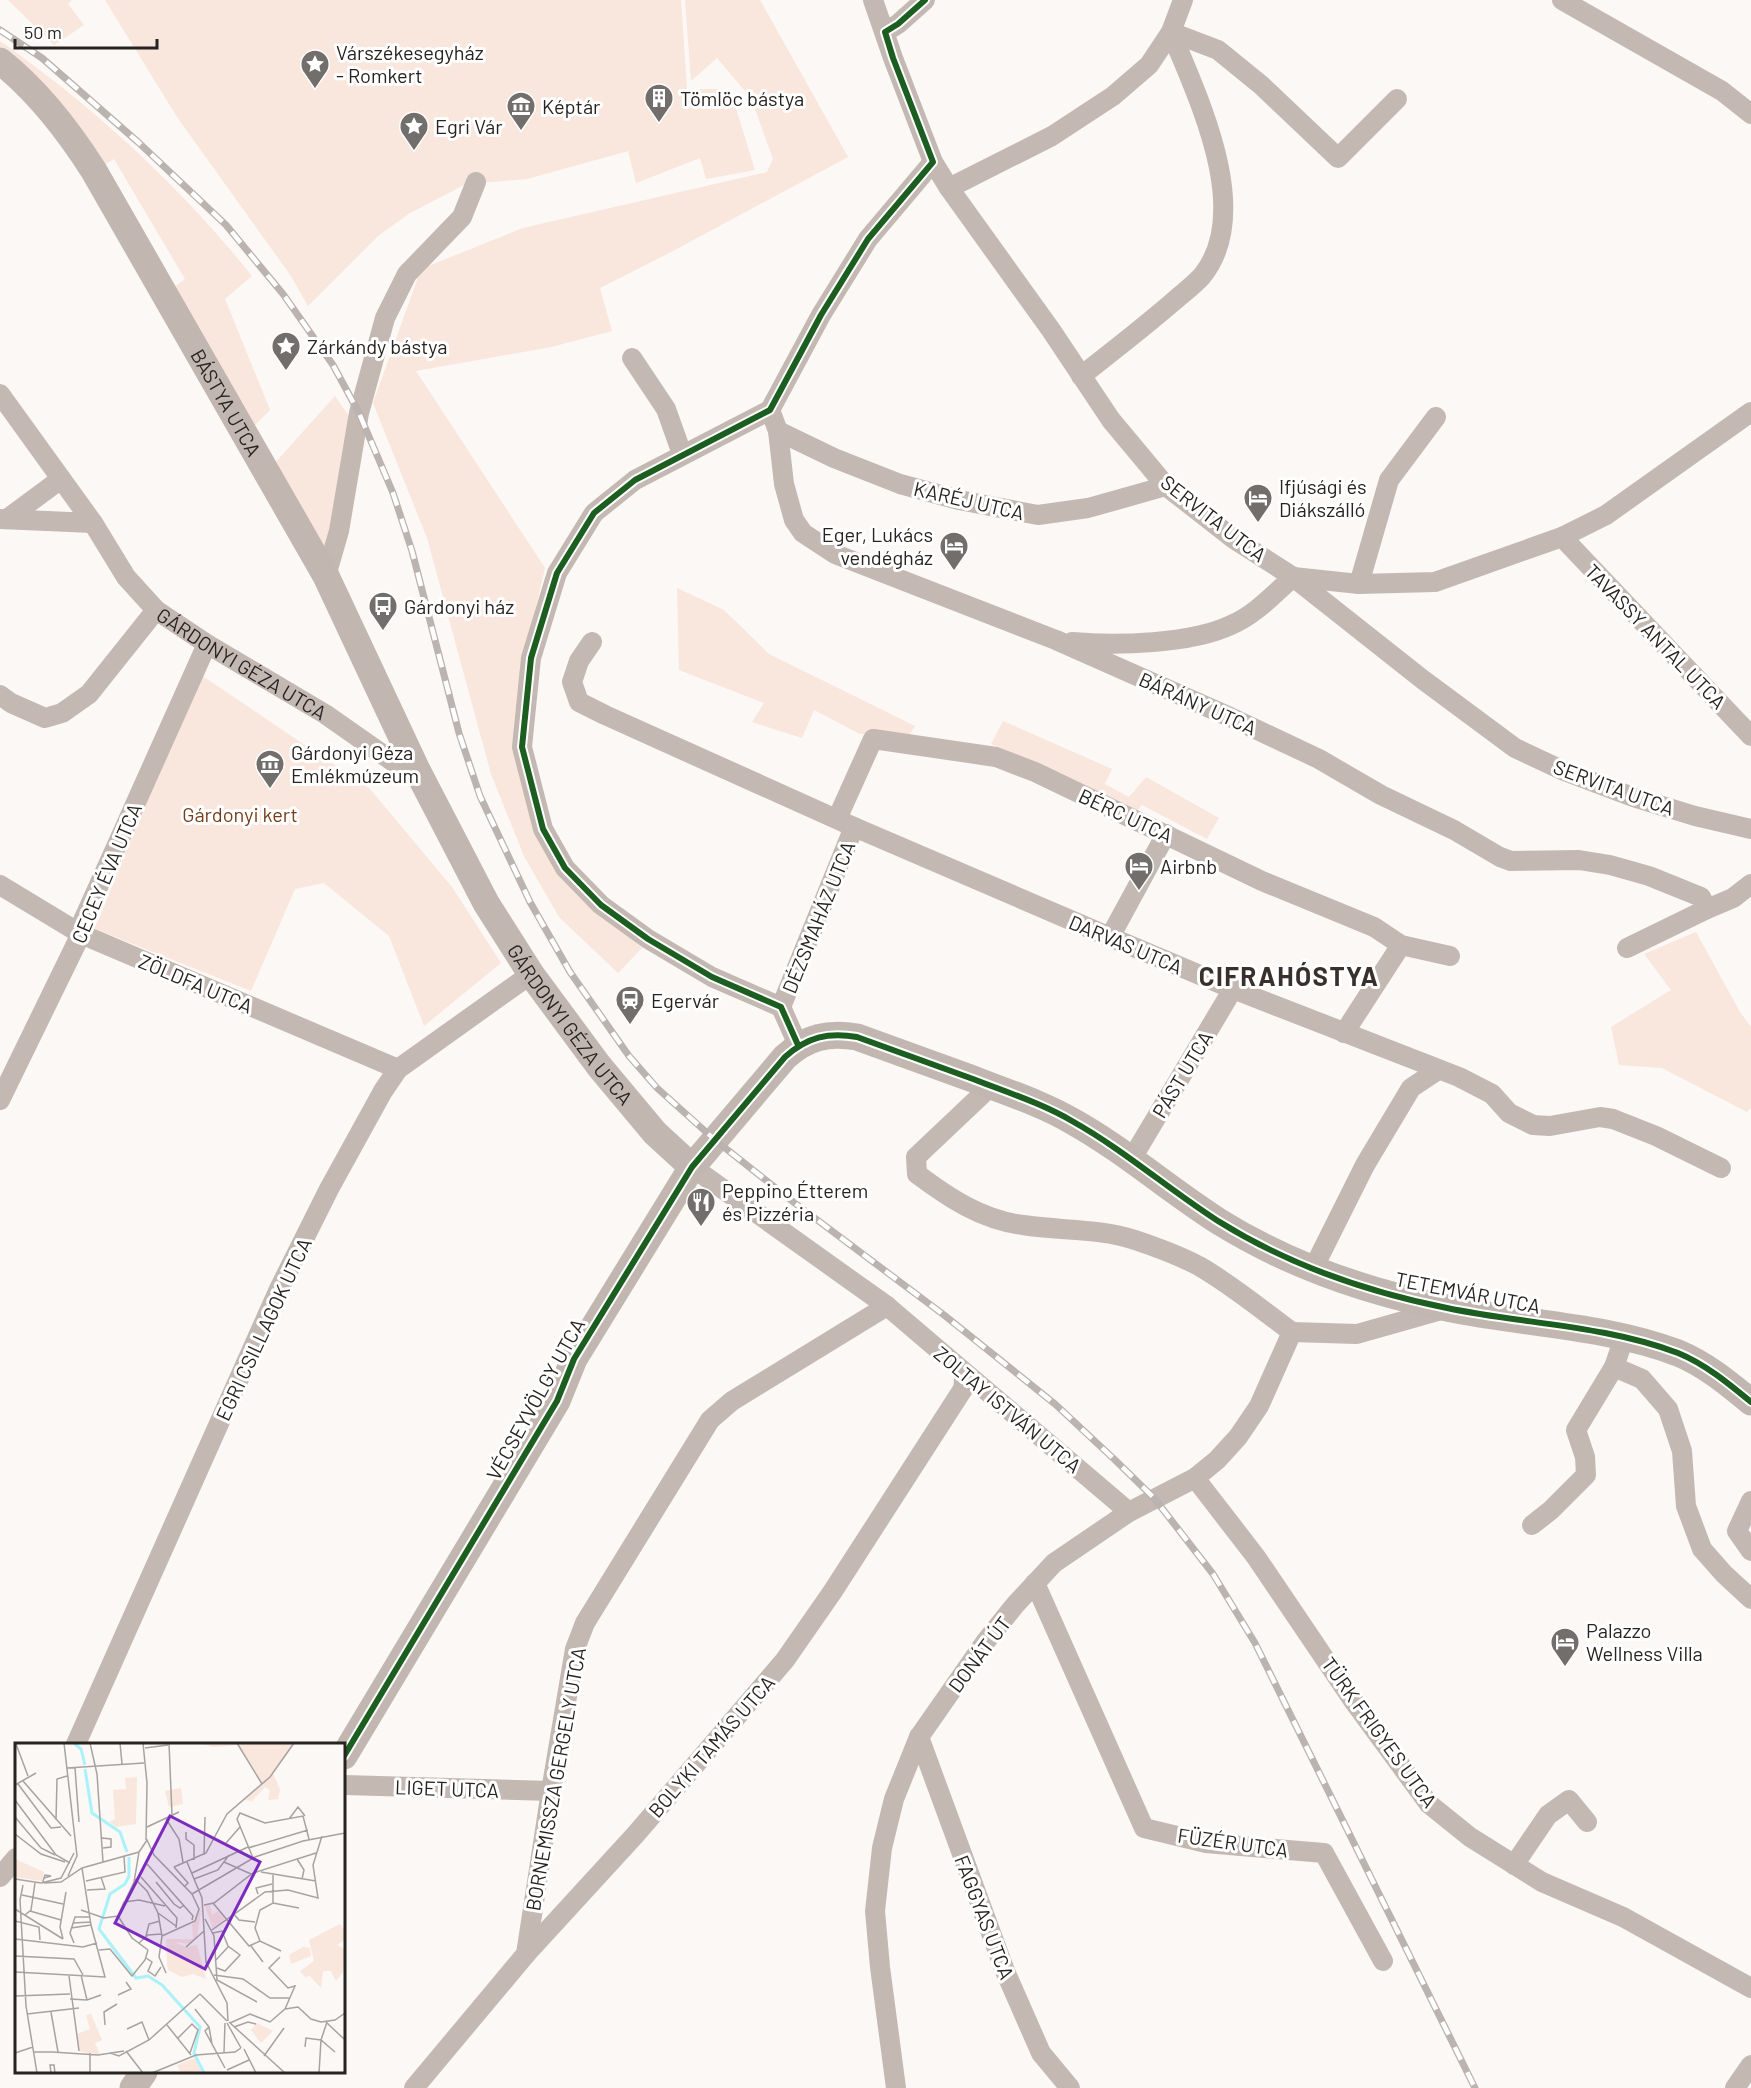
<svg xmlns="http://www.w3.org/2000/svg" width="1751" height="2088" font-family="Barlow,sans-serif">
	<rect width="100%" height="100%" fill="#fbf8f5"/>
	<!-- green -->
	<path fill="#f9e6dc" d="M8 0H72L68 4 84 25 54 45Z
		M105 0H681L687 89H730L755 170 706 179 700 158 636 183 628 151 527 179 466 184 410 213 378 236 308 306 291 276 177 117Z
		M685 0H760L848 157 671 252 600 288 612 331 551 347 416 371 545 568 524 658 538 831 599 911 642 948 618 973 559 917 524 856 491 774 427 538 373 403 421 269 523 228 767 172 773 159 751 98 717 58 691 81Z
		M0 41C94 107 180 186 252 276L225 299 270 410 251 429 274 464 335 396 357 428 326 576 164 295 185 279 114 159 94 171 0 61Z
		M677 588 724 610 769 654 915 726 910 734H860L814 710 802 738 752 722 764 703 679 670Z
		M198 673 370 789 452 887 501 963 424 1026 389 936 324 883 295 889 251 991 93 928 99 919 164 754Z
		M1003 721 1112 769 1105 784 1129 797 1146 777 1219 818 1207 839 1142 805 1136 812 991 744Z
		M1696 932 1740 1012 1751 1027V1108L1747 1112 1662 1068 1619 1065 1611 1027 1671 990 1644 954Z"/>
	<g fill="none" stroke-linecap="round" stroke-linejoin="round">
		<!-- street -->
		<g stroke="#c3b8b2" stroke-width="20">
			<path d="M873 0 893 58 933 162 949 188 1051 330 1111 420 1166 486 1234 539 1293 577 1422 679 1515 748 1564 771 1633 797 1695 816 1751 829"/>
			<path d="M1562 0 1722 91 1751 114"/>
			<path d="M885 32 898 24 925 0"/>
			<path d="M1171 32 1218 50 1261 85 1338 158 1397 99"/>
			<path d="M949 188 1052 136 1113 96 1149 65 1171 32 1183 0"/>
			<path d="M632 358 666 409 682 454"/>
			<path d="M1081 376C1113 351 1144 327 1174 301 1183 293 1194 285 1202 276 1254 212 1198 98 1171 32"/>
			<path id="s1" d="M0 394 93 523 126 577 156 610 207 644 325 714 395 763 417 770"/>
			<path d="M770 410 778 431 784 484 794 520 803 533 835 554 1056 640 1230 717 1319 759 1381 795 1454 830 1500 857 1511 861 1579 860 1610 865 1649 876 1701 897 1707 909"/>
			<path d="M778 431 834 458 900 484 959 500 1038 515 1088 508 1166 486"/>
			<path d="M0 519 93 523"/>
			<path d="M7 519 61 479"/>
			<path d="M1562 537 1751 736"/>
			<path d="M326 576 339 531 359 413 385 318 407 274 462 217 476 182"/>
			<path d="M1293 577 1359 584 1435 582 1562 537 1606 515 1751 412"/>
			<path d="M1359 584 1389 480 1436 417"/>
			<path d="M592 642 579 661 572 682 579 702 605 715 854 827 1110 937 1233 989 1459 1077 1492 1094 1509 1113 1533 1125 1550 1126 1600 1117 1613 1119 1656 1136 1721 1168"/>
			<path d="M1072 642C1116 646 1191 644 1231 625 1255 615 1274 594 1293 577"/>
			<path d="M0 695 11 703 45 718 62 713 89 694 156 610"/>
			<path d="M837 819 873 739 996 757 1035 772 1262 881 1374 927 1401 945 1450 956"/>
			<path d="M0 885 81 934 398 1069"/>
			<path d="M1110 937 1166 834"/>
			<path d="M1627 948 1707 909 1733 898 1751 884"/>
			<path d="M781 1007 854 827"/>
			<path d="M1344 1033 1401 945"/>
			<path d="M798 1045 781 1007 712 977 648 939 601 905 565 868 543 829 522 747 531 658 557 573 594 513 635 480 770 410 821 315 868 239 933 162"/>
			<path d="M991 1086 916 1157 917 1174C949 1198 982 1220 1023 1225 1061 1231 1098 1228 1135 1240 1156 1247 1180 1256 1199 1266 1232 1285 1262 1310 1292 1332"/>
			<path d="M0 1100 81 934V925L207 644"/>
			<path d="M1131 1160 1233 989"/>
			<path d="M692 1167 887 1306 1129 1512"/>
			<path d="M1313 1269 1365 1165 1411 1088 1438 1070"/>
			<path d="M1292 1332 1357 1334 1445 1309"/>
			<path d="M1614 1367 1642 1379 1668 1409 1682 1451 1686 1506 1702 1549 1724 1574 1751 1599"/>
			<path d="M1195 1478 1256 1557 1352 1699 1429 1804 1470 1837 1542 1882 1623 1917 1751 1988"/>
			<path d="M1751 1501 1737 1531 1751 1551"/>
			<path d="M1532 1525 1551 1510 1586 1475 1585 1457 1576 1430 1614 1367 1624 1338"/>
			<path d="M1035 1583 1144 1828 1206 1843 1324 1853 1383 1961"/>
			<path d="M919 1737 1005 1971 1041 2053 1070 2088"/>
			<path d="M76 1744 279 1289 329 1189 383 1091 398 1069 531 974"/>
			<path d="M344 1785 551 1791"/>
			<path d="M1514 1865 1548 1815 1569 1800 1587 1822"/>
			<path d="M0 1877 16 1858"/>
			<path d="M526 1954 551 1791 575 1649 585 1623 710 1420 732 1401 887 1306"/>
			<path d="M414 2088 526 1954 636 1834 785 1660 833 1591 963 1389 965 1374"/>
			<path d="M896 2088 880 1967 875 1911 882 1848 894 1799 919 1737 986 1641 1015 1605 1054 1563 1129 1512 1195 1478 1217 1460 1238 1437 1259 1406 1292 1332"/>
			<path d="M1735 2088 1751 2065"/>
		</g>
		<!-- secondary -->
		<g stroke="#c2b7b0" stroke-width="27">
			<path id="s2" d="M0 61C38 91 68 130 94 171L326 576 417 770 486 903 531 974 599 1066 655 1133 692 1167"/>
			<path d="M344 1756 557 1401 574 1359 692 1167 785 1057C807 1037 828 1032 857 1037 896 1051 934 1065 973 1079 1006 1092 1041 1103 1072 1121 1124 1150 1168 1189 1218 1221 1287 1264 1367 1292 1447 1308 1523 1324 1604 1325 1678 1353 1705 1364 1728 1383 1751 1402"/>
			<path d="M133 2088 144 2072"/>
		</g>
		<!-- rail casing -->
		<g stroke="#bab3af" stroke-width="7">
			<path id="rail" d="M0 30 42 58 138 142 226 225 283 294 333 365 359 413 393 493 412 551 459 733 480 796 530 902 570 972 629 1056 657 1088 715 1140 796 1204 944 1315 1055 1404 1114 1459 1154 1498 1213 1574 1255 1643 1475 2088"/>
		</g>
		<!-- rail -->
		<use href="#rail" stroke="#fff" stroke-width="4.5" stroke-dasharray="14" stroke-linecap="butt"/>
		<!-- cycleway casing -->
		<g stroke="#fff" stroke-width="10">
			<path id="cycleway" d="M798 1045 781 1007 712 977 648 939 601 905 565 868 543 829 522 747 531 658 557 573 594 513 635 480 770 410 821 315 868 239 933 162 893 58 885 32 898 24 925 0
				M344 1756 557 1401 574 1359 692 1167 785 1057C807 1037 828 1032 857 1037 896 1051 934 1065 973 1079 1006 1092 1041 1103 1072 1121 1124 1150 1168 1189 1218 1221 1287 1264 1367 1292 1447 1308 1523 1324 1604 1325 1678 1353 1705 1364 1728 1383 1751 1402"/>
		</g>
		<!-- cycleway -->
		<use href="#cycleway" stroke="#1b5e20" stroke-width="6"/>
	</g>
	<!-- icons -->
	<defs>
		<g id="sight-pin" transform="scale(1.5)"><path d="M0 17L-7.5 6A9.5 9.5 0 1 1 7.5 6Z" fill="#716e6b" stroke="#fff"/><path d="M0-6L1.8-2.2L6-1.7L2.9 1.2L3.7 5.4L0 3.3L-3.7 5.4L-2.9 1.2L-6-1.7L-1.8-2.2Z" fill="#fff"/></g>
		<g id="building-pin" transform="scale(1.5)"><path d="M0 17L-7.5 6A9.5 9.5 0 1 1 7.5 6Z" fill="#716e6b" stroke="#fff"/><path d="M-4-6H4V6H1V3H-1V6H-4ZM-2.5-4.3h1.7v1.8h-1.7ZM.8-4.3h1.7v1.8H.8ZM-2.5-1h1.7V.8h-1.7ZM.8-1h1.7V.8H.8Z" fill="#fff"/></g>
		<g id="museum-pin" transform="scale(1.5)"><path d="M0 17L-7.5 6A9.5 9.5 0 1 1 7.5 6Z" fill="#716e6b" stroke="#fff"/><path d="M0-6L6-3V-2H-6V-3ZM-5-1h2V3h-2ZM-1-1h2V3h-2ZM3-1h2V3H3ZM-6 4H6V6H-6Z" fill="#fff"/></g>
		<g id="hotel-pin" transform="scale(1.5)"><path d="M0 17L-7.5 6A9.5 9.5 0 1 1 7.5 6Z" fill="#716e6b" stroke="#fff"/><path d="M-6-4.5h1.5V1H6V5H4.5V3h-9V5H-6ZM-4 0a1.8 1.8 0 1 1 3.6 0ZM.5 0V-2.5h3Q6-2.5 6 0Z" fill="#fff"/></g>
		<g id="bus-pin" transform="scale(1.5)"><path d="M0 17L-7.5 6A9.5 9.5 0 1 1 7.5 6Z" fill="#716e6b" stroke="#fff"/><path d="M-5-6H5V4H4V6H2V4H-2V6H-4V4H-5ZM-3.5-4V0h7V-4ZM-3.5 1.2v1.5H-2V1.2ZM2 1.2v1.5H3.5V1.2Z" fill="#fff"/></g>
		<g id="station-pin" transform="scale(1.5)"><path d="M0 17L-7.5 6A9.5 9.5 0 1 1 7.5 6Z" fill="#716e6b" stroke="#fff"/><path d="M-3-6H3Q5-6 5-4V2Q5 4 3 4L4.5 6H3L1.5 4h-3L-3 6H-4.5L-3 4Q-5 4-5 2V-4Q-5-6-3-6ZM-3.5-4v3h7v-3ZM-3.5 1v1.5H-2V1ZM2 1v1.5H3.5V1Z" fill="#fff"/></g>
		<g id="restaurant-pin" transform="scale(1.5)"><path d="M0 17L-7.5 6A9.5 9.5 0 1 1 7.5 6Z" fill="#716e6b" stroke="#fff"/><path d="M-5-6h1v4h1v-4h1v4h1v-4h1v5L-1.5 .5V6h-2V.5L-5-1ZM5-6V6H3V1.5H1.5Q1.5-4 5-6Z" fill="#fff"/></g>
	</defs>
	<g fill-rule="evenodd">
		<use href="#sight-pin" x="315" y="64"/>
		<use href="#building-pin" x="659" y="98"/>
		<use href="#museum-pin" x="521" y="106"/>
		<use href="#sight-pin" x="414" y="126"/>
		<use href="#sight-pin" x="286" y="346"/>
		<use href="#hotel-pin" x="1258" y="498"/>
		<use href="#hotel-pin" x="954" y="546"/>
		<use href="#bus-pin" x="383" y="606"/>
		<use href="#museum-pin" x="270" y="764"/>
		<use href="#hotel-pin" x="1139" y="866"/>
		<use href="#station-pin" x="630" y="1000"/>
		<use href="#restaurant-pin" x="701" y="1202"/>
		<use href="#hotel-pin" x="1565" y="1642"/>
	</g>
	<g text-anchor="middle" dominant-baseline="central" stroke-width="6" stroke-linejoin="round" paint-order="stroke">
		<!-- poi labels -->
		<g font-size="20" fill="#272321" stroke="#fff" text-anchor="start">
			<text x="336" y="52">Várszékesegyház<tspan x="336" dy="23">- Romkert</tspan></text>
			<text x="680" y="98">Tömlöc bástya</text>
			<text x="542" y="106">Képtár</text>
			<text x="435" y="126">Egri Vár</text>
			<text x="307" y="346">Zárkándy bástya</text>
			<text x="1279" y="486">Ifjúsági és<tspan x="1279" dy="23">Diákszálló</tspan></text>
			<text x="933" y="534" text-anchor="end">Eger, Lukács<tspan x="933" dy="23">vendégház</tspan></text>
			<text x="404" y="606">Gárdonyi ház</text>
			<text x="291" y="752">Gárdonyi Géza<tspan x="291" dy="23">Emlékmúzeum</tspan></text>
			<text x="1160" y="866">Airbnb</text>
			<text x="651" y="1000">Egervár</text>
			<text x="722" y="1190">Peppino Étterem<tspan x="722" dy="23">és Pizzéria</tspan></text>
			<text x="1586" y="1630">Palazzo<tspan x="1586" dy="23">Wellness Villa</tspan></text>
		</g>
		<!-- street labels -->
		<g font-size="20" fill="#272321" stroke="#fff">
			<text stroke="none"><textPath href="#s2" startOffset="412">BÁSTYA UTCA</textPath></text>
			<text transform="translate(969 500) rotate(13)">KARÉJ UTCA</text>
			<text transform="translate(1214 518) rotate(38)">SERVITA UTCA</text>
			<text transform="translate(1656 636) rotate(46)">TAVASSY ANTAL UTCA</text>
			<text stroke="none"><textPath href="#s1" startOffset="368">GÁRDONYI GÉZA UTCA</textPath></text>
			<text transform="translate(1198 703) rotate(24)">BÁRÁNY UTCA</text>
			<text transform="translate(1614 787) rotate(20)">SERVITA UTCA</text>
			<text transform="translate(1126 815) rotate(25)">BÉRC UTCA</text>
			<text transform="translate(106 873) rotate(-67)">CECEY ÉVA UTCA</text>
			<text transform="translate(818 917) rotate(-68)">DÉZSMAHÁZ UTCA</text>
			<text transform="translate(1126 944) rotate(23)">DARVAS UTCA</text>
			<text transform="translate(196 983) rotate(23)">ZÖLDFA UTCA</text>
			<text stroke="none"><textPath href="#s2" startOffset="1124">GÁRDONYI GÉZA UTCA</textPath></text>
			<text transform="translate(1182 1074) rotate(-59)">PÁST UTCA</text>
			<text transform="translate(1468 1292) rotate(11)">TETEMVÁR UTCA</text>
			<text transform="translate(263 1329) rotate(-65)">EGRI CSILLAGOK UTCA</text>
			<text transform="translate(535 1399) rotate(-61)">VÉCSEYVÖLGY UTCA</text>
			<text transform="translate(1008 1409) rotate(40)">ZOLTAY ISTVÁN UTCA</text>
			<text transform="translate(979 1654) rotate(-53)">DONÁT ÚT</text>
			<text transform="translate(1380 1732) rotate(54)">TÜRK FRIGYES UTCA</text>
			<text transform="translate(711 1746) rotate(-49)">BOLYKI TAMÁS UTCA</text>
			<text transform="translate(555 1779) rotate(-80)">BORNEMISSZA GERGELY UTCA</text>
			<text transform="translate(447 1788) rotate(2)">LIGET UTCA</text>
			<text transform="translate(1233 1842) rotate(8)">FÜZÉR UTCA</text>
			<text transform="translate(985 1917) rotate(69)">FAGGYAS UTCA</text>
		</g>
		<!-- park labels -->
		<g font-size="20" fill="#763d1b" stroke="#fff">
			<text x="240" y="814">Gárdonyi kert</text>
		</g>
		<!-- district labels -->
		<g font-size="26" font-weight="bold" letter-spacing="1.5" fill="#39302c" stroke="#fff">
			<text x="1289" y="975">CIFRAHÓSTYA</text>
		</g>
	</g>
	<!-- overview -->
	<g transform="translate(15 1743)">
		<rect width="330" height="330" fill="#fbf8f5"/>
		<path d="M186 0H279L258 30 265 47 263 56 253 57 255 47 250 44 237 58 230 57 247 41 223 2 198 4ZM122 34 121 81 101 84 94 79 100 76 98 47 111 46 110 35ZM166 45 168 61 154 64 150 48ZM0 116 29 129 27 138 0 134ZM182 160 186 168 182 195 176 201 159 199 171 204 182 202 191 236 178 231 167 234 153 227 152 220 151 196H178L177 182 184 169ZM195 162 197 172 203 168 210 176 198 186 190 163ZM325 181 330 187V197L322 202 330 206 328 229 321 238 316 228H308L306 245 294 232 291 235 285 228 299 218 294 197ZM288 204 295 205 296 213 276 221 274 212ZM76 271 87 297 80 300 85 312 64 308 62 291 75 286 71 272ZM242 280 258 288 246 300 236 287ZM180 315 187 330H166L162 322Z" fill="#f9e6dc"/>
		<path fill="none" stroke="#aaf2f9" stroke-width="3" d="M59 0 66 6 70 22M70 26 77 70 105 89 112 109M114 114V133L110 141 95 151 84 186 121 235 133 233 147 242 185 284 179 310 189 330"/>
		<path fill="none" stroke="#a6a3a0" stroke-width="1.5" d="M49 0 62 113 53 133M75 0 82 31 88 119M105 0 107 21M128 0 132 40 131 97M154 0 157 72M222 0 247 41M1 1 13 33M130 5 153 2M52 25 129 20M60 25 64 79M8 38 56 93M3 41 36 85 46 84M0 42 21 30M0 57 41 112 55 120M0 74 26 105 40 112M151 76 164 96 168 119M274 76 283 64 290 73M41 77 42 36 52 33M132 84 164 69M171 89V96L179 102V117M0 91 26 111 50 119M87 95 96 96V104L88 105M211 100 225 84M233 105 293 87M189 112 190 74M238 115 222 76 225 70 250 80 288 73 294 96M282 116 289 127 287 136M172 119 187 155 191 219 212 260 213 278M209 119 236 131M132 121 178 173 177 177M159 124 191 110 212 71 255 34 279 0M159 124 173 140 169 144M246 129 301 138M177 130 233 104M258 130V160M126 134 162 175 161 185M0 136 26 140 46 135 59 110M120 136 132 148 143 170 147 193 144 214 151 230M179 136 203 127 214 112M71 138 110 129 109 113M141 139 159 161 165 165 169 162M28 140V138L30 132 36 133 29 135M29 140 46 139 67 125 124 109 132 97 139 112 177 151 240 114 288 98 330 90M8 142 5 157 11 263 22 330M72 147 90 146 86 134M243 151 241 145 257 141M7 152 48 161M110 158 119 139 124 109M198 160 234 203 245 198 266 208M189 162 199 160 238 130 301 110M0 166 48 196M66 167 89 175 103 173M15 168 46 177M143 170 161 183M218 170 224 177 240 179M10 172 16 167 20 140M103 173 109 159 124 157 150 163M103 173 117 195 133 207M190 176 199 193 202 237 242 259M0 178 24 184 25 197M58 180 76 179M56 185 76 182M197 187 250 149 273 147 303 155 298 122 307 93M198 190 207 188 213 203 225 212 210 228 202 225M131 193 134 181 145 178M147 193 180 178 184 166 177 151M0 196 68 204 82 200M48 196 45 184 51 149M245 198 240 185 245 167 258 160 284 165M59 200 55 190 60 174H75M124 200 133 192 146 191M236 203 248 219M171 204 189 188M84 207 95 206 117 233 130 217 133 207M0 213 59 216 68 232M265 214 254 225 273 245 280 243 270 266M131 215 137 219 133 228 140 233 146 224M200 218 213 204M0 229 90 234 76 182 67 125M66 232 72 257M199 232 228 236 255 255H274M54 233 64 308M185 251 212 278M103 252 116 246 111 239M0 253 55 251M55 256 72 257 86 252M180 266 194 284 197 301M36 269 43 309M12 271 64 265M214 279 270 330M212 280 226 305M215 280 235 271 255 279 270 266 283 264 296 276 306 279 320 277 330 270M312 280 329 296M90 282 89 269 102 261M152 282 176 312M194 284 190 288 210 325M219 284 233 279 241 281M112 286 127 279 134 297M163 295 177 281 183 287 175 310M290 304 291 295 306 297 320 309M229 306 241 330M111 308 128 330M19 309H37M37 309 83 312 109 308M209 309 210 280M0 310 18 304M95 310 104 313 134 297 185 251M249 313 269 285M212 327 234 317M36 330 35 322H39L40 330M75 330V310M137 330 181 312 220 309 226 305M304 330 306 297 312 279"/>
		<path fill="#7b2cbf" fill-opacity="0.15" stroke="#7b2cbf" stroke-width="3" d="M155 73 245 119 190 226 100 180Z"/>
		<rect width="330" height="330" fill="none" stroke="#272321" stroke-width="3"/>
	</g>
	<!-- scale -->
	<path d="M15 39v9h142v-9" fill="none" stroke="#272321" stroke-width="3"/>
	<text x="24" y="39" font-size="18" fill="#272321" stroke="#ffffff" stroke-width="4.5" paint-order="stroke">50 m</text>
</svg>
